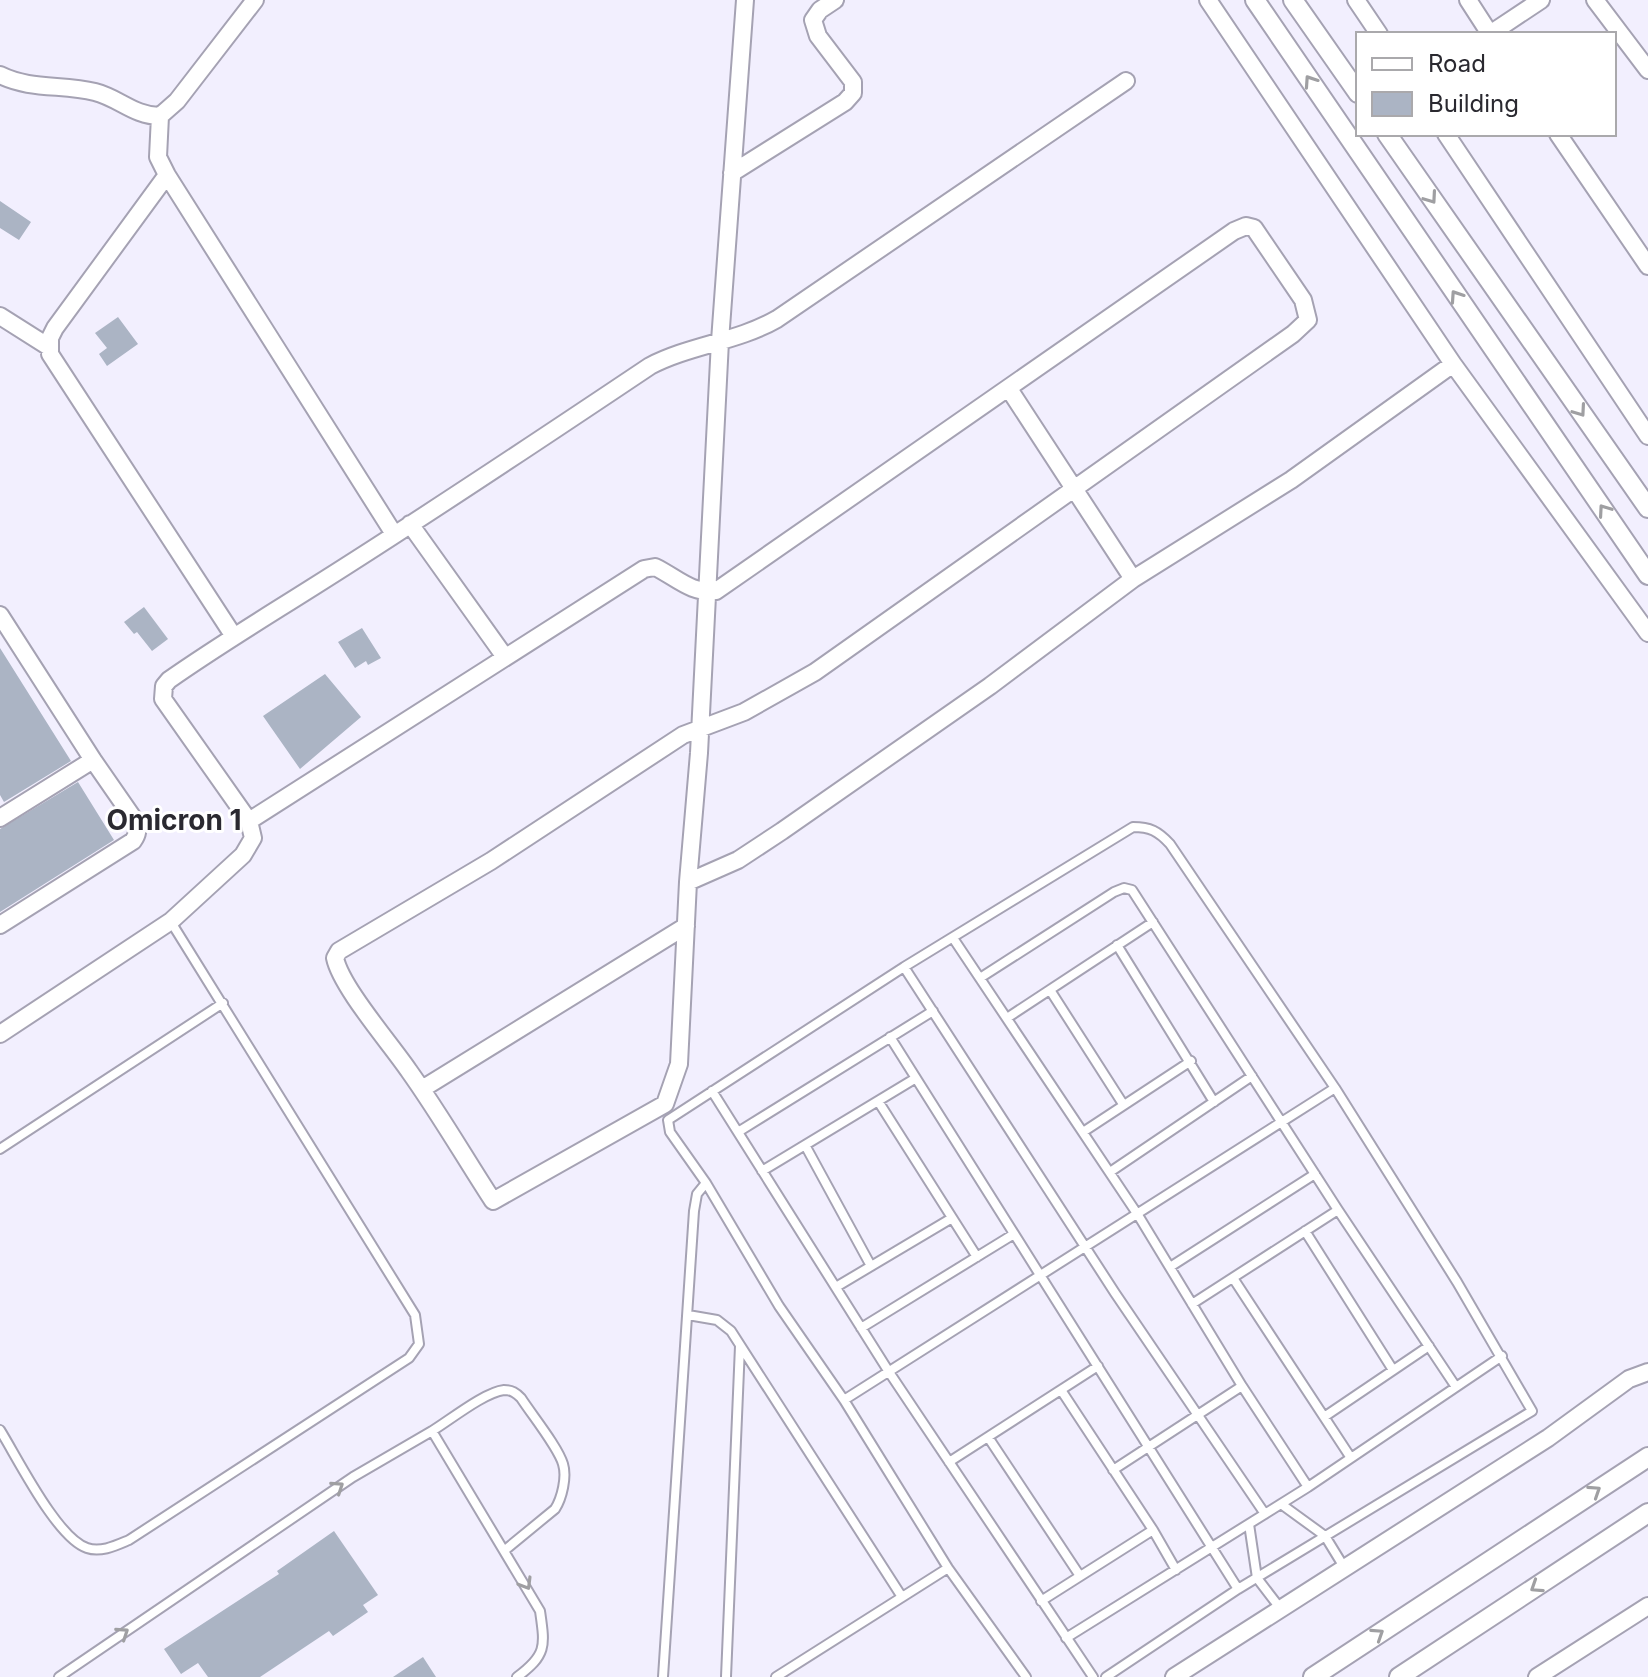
<svg xmlns="http://www.w3.org/2000/svg" width="1648" height="1677" font-family="Inter,sans-serif">
	<rect width="100%" height="100%" fill="#f2effe"/>
	<!-- building -->
	<path fill="#abb4c4" d="M0 201 31 222 19 240 0 228Z
		M118 317 138 344 107 366 99 354 107 348 95 333Z
		M144 607 168 639 152 651 137 632 134 634 124 622Z
		M362 628 381 658 368 665 366 661 355 668 338 642Z
		M0 648 71 761 4 802 0 795Z
		M325 674 361 717 300 769 263 716Z
		M78 782 114 840 0 912V829Z
		M334 1531 378 1595 363 1605 368 1612 333 1636 329 1631 260 1677H208L198 1663 181 1674 164 1649 279 1574 277 1571Z
		M423 1657 436 1677H393Z"/>
	<g fill="none" stroke-linecap="round" stroke-linejoin="round">
		<!-- service casing -->
		<g stroke="#a5a2b3" stroke-width="12">
			<path id="service" d="M953 938 1138 1215 1242 1386 1308 1487
				M1117 945 1214 1102
				M904 967 1115 1293 1265 1514
				M980 978 1114 892 1124 888 1132 890 1338 1210 1456 1387
				M1050 990 1123 1104
				M1007 1018 1153 922
				M890 1037 1238 1589
				M712 1091 889 1372 1093 1677
				M878 1101 977 1257
				M738 1132 933 1011
				M1083 1132 1191 1061
				M805 1145 871 1266
				M0 1149 223 1003
				M762 1171 916 1078
				M1110 1172 1252 1076
				M1305 1231 1393 1370
				M1170 1267 1315 1174
				M1233 1278 1351 1458
				M836 1287 952 1218
				M1192 1304 1338 1210
				M688 1315 717 1320 731 1331 902 1597
				M861 1328 1014 1234
				M1061 1390 1153 1530 1176 1570
				M844 1400 1335 1088
				M1324 1417 1429 1346
				M0 1430C18 1459 57 1538 87 1548 101 1553 117 1545 129 1540L409 1358 419 1344 415 1315 171 922
				M432 1431C450 1420 485 1392 504 1390 512 1390 516 1393 521 1398 532 1415 558 1447 563 1464 567 1477 562 1498 555 1509L505 1550
				M988 1437 1080 1576
				M949 1462 1098 1366
				M1113 1470 1242 1386
				M1281 1504 1325 1536 1344 1567
				M1249 1524 1257 1578 1280 1608
				M1041 1601 1153 1530
				M1066 1638 1308 1487 1502 1356
				M59 1677 353 1477 432 1431 540 1611C545 1646 547 1655 517 1677
				M663 1677 694 1211 697 1194 706 1183
				M726 1677 740 1346
				M776 1677 948 1568
				M1026 1677 948 1568 844 1400 779 1306 706 1183 670 1132 668 1120 904 967 1133 827C1150 827 1158 831 1170 844L1335 1088 1457 1282 1532 1411 1238 1589 1106 1677"/>
		</g>
		<!-- minor casing -->
		<g stroke="#a5a2b3" stroke-width="20">
			<path id="minor" d="M1208 0 1453 364 1648 633
				M1356 0 1379 34
				M1468 0 1490 34
				M1595 0 1648 70
				M1490 34 1541 0
				M0 75C30 90 63 84 95 92 119 98 134 116 160 116L177 101 255 0
				M160 116 158 157 167 175 394 534
				M1446 134 1648 436
				M1558 134 1648 266
				M732 173 845 102 853 93V82L818 36 813 20 820 10 835 0
				M167 175 55 328 50 338V354L233 635
				M0 316 49 347
				M1009 389 1133 579
				M410 524 505 657
				M0 615 93 760 136 822C138 830 138 834 133 841L0 925
				M0 818 93 760
				M249 821 644 569 655 567C676 577 691 594 716 591L1234 231 1246 226 1254 228 1303 300 1308 320 1293 334 815 672 744 712 683 735 491 861 339 951 335 958C341 987 390 1043 409 1071 439 1113 465 1158 493 1201L665 1104 679 1064 688 882 699 753 720 341 745 0
				M688 882 738 860 782 831 990 686 1133 579 1291 480 1453 364
				M0 1034 171 921 243 855 253 838 249 821 163 699 164 686 169 680C216 647 264 618 313 587 426 516 538 441 650 366 690 345 737 342 777 319L1126 81
				M422 1089 686 926
				M1174 1677 1548 1438 1629 1379 1648 1372
				M1537 1677 1648 1606"/>
		</g>
		<!-- tertiary casing -->
		<g stroke="#a5a2b3" stroke-width="22">
			<path id="tertiary" d="M1255 0 1648 575
				M1293 0 1358 93
				M1387 134 1648 508
				M1313 1677 1648 1457
				M1399 1677 1648 1513"/>
		</g>
		<!-- service -->
		<use href="#service" stroke="#fff" stroke-width="8"/>
		<!-- minor -->
		<use href="#minor" stroke="#fff" stroke-width="16"/>
		<!-- tertiary -->
		<use href="#tertiary" stroke="#fff" stroke-width="18"/>
	</g>
	<!-- one-way arrows -->
	<defs><path id="oneway-chevron" d="M-2-3.5L2.5 0L-2 3.5" fill="none" stroke-width="1.6" stroke-linecap="round" stroke-linejoin="round" transform="scale(2)"/></defs>
	<g stroke="#9f9fa2">
		<use href="#oneway-chevron" transform="translate(1310 81) rotate(-124)"/>
		<use href="#oneway-chevron" transform="translate(1431 198) rotate(55)"/>
		<use href="#oneway-chevron" transform="translate(1456 296) rotate(-124)"/>
		<use href="#oneway-chevron" transform="translate(1580 411) rotate(55)"/>
		<use href="#oneway-chevron" transform="translate(1604 510) rotate(-125)"/>
		<use href="#oneway-chevron" transform="translate(338 1487) rotate(-34)"/>
		<use href="#oneway-chevron" transform="translate(1595 1491) rotate(-33)"/>
		<use href="#oneway-chevron" transform="translate(526 1584) rotate(59)"/>
		<use href="#oneway-chevron" transform="translate(1536 1587) rotate(147)"/>
		<use href="#oneway-chevron" transform="translate(123 1633) rotate(-34)"/>
		<use href="#oneway-chevron" transform="translate(1378 1634) rotate(-33)"/>
	</g>
	<g text-anchor="middle" dominant-baseline="central" stroke-width="6" stroke-linejoin="round" paint-order="stroke">
		<!-- neighbourhood labels -->
		<g font-size="28" font-weight="bold" fill="#2a2930" stroke="#fff">
			<text x="174" y="820">Omicron 1</text>
		</g>
	</g>
	<!-- legend -->
	<rect x="1356" y="32" width="260" height="104" fill="#ffffff" stroke="#aaa9ac" stroke-width="2"/>
	<rect x="1372" y="58" width="40" height="12" fill="#ffffff" stroke="#aaa9ac" stroke-width="2"/>
	<text x="1428" y="72" font-size="24" fill="#2a2930">Road</text>
	<rect x="1372" y="92" width="40" height="24" fill="#abb4c4" stroke="#aaa9ac" stroke-width="2"/>
	<text x="1428" y="112" font-size="24" fill="#2a2930">Building</text>
</svg>
